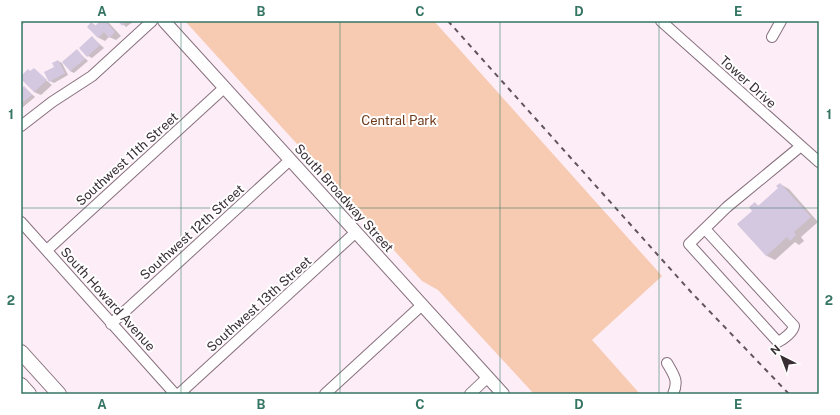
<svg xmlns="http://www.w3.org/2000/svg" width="840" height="415" font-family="'Public Sans',sans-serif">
	<rect width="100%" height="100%" fill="#fdedf6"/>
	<!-- green -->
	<path fill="#f7cab2" d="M185 21H434L662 276 592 340 640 394H534L438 290 422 281Z"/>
	<!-- shadow -->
	<path fill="#0003" d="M21 21 24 23 21 26Z
		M101 21 109 23 121 36 116 40 109 37 105 41 99 38 88 27 92 23 96 26Z
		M113 21H132L133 22 126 27 119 21 117 23Z
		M92 37 104 48 92 58 88 56Z
		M77 51 88 61 74 73 70 71Z
		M58 61 62 63 68 75 54 83 50 81Z
		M34 70 52 85 41 95 34 92 31 72Z
		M24 87 35 97 22 108 21 90Z
		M780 184 789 189 818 222 801 237 804 241 799 245 795 242 775 260 767 256 738 225 754 211 755 204 759 206 779 188Z"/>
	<!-- building -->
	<path fill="#d4c8e0" d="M100 21H105L115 32 109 38 104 32 98 38 87 27 91 22 95 26Z
		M118 21H127L122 26Z
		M92 36 100 45 87 57 79 48Z
		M77 49 85 59 70 71 62 62Z
		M58 60 65 73 49 82 44 72 54 67 52 63Z
		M34 68 47 80 34 92 21 79V76L28 69 30 71Z
		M24 86 32 95 21 104V89Z
		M780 183 811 217 794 232 796 235 790 241 787 237 766 256 737 224 752 211 749 207 755 202 758 206 778 188 776 186Z"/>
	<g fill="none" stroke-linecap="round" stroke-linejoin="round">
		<!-- minor casing -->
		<g stroke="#87707e" stroke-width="12">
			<path id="minor" d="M661 21 819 162
				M772 37 781 21
				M21 126 52 102 92 76 152 21
				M21 222 175 394
				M705 229 794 326C793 332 784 339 778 342L689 244 727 207 801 146
				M47 250 224 88
				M111 324 290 160
				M667 363C674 375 679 381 673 394
				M179 394 356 232
				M325 394 422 305
				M470 394 488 377"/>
		</g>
		<!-- major casing -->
		<g stroke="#87707e" stroke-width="14">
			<path id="major" d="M164 21 503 394"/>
		</g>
		<!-- highway casing -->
		<g stroke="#87707e" stroke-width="16">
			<path id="highway" d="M21 352 59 394
				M21 385 29 394"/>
		</g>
		<!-- minor -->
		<use href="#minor" stroke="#fff" stroke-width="10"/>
		<!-- major -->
		<use href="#major" stroke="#fff" stroke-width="12"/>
		<!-- highway -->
		<use href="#highway" stroke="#fff" stroke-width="14"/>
		<!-- rail -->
		<path stroke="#60555b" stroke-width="2" stroke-dasharray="5 5" stroke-linecap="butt" d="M448 21 691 292 789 394"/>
	</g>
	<!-- grid -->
	<path fill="none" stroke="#357564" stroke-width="1" stroke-opacity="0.55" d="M181 21V394M340 21V394M500 21V394M659 21V394M21 208H819"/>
	<g text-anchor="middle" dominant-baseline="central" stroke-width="4" stroke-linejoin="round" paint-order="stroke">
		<!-- street labels -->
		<g font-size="13" fill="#372d33" stroke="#fff">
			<text transform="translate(748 82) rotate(42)">Tower Drive</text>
			<text transform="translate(127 159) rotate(-42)">Southwest 11th Street</text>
			<text transform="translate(344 198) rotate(48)">South Broadway Street</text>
			<text transform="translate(192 232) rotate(-42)">Southwest 12th Street</text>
			<text transform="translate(108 299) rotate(48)">South Howard Avenue</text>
			<text transform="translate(259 304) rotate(-42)">Southwest 13th Street</text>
		</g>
		<!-- park labels -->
		<g font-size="13" fill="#6f3a1b" stroke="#fff">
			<text x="399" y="120">Central Park</text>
		</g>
	</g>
	<!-- border -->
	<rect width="840" height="415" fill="none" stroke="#ffffff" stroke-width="44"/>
	<!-- north arrow -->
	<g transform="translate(782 357) rotate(318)" stroke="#ffffff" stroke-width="3" paint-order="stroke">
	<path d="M0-3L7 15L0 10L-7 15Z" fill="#372d33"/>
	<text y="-6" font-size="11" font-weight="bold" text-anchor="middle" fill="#372d33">N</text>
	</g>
	<rect x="22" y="22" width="796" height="371" fill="none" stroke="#357564" stroke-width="1.5"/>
	<g font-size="13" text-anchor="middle" font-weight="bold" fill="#357564">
		<text x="102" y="16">A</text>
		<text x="261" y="16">B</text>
		<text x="420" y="16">C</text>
		<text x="579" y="16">D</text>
		<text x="738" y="16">E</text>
		<text x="11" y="119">1</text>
		<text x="829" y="119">1</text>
		<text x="11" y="305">2</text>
		<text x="829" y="305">2</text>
		<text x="102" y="409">A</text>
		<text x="261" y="409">B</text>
		<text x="420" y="409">C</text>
		<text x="579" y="409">D</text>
		<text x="738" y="409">E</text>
	</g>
</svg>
